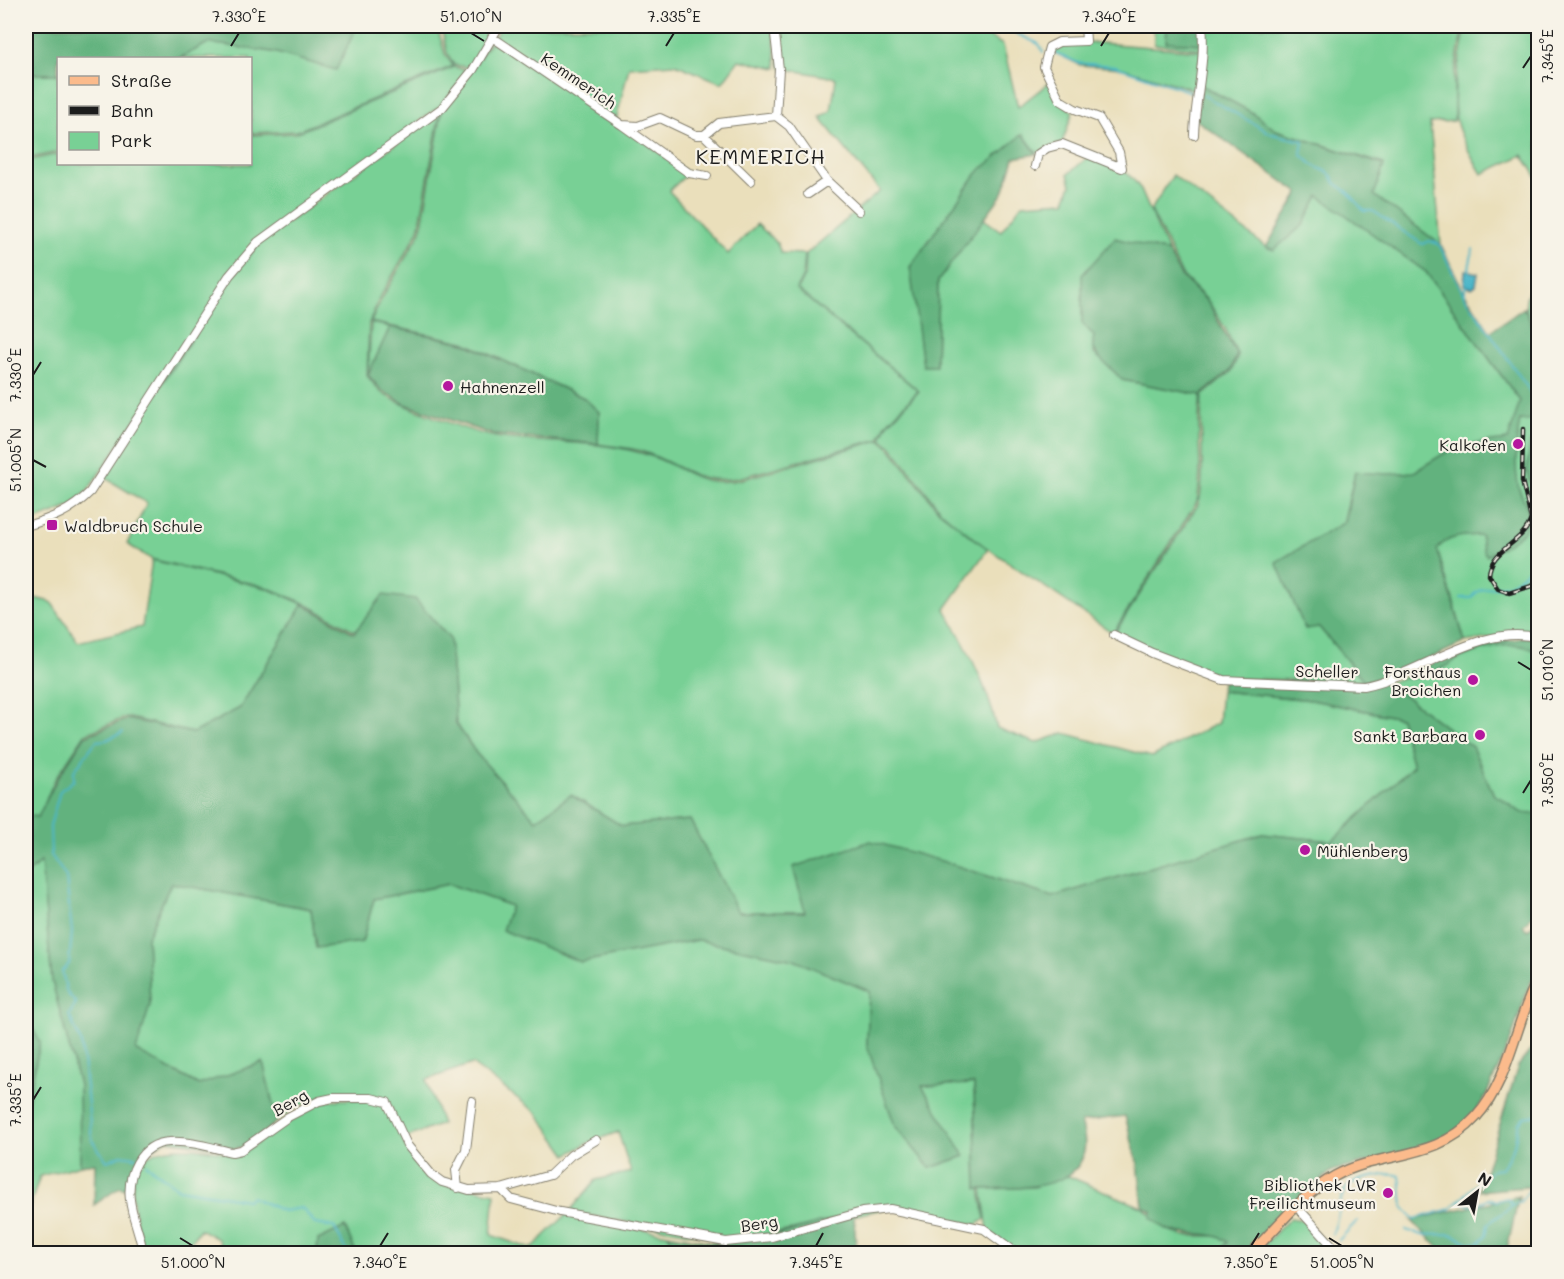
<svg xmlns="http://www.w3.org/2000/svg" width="1564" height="1279" font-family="Mali,sans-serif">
	<rect width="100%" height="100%" fill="#f7f3e8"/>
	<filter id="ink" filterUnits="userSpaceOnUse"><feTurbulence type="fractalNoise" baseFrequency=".0167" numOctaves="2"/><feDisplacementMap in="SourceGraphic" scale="12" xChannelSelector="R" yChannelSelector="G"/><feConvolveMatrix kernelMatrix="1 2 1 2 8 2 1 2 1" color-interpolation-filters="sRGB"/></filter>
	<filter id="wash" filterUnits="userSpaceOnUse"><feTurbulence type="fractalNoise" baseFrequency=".008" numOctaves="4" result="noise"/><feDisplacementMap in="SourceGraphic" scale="24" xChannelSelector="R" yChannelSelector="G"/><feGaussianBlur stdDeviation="1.35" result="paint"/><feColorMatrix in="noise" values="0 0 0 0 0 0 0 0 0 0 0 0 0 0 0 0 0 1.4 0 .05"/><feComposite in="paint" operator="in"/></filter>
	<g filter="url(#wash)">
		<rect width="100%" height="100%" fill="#eadfbb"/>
		<!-- green -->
		<path fill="#78d095" stroke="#4a7658" stroke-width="1.5" d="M357 26H437L445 54 453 66 297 131 251 133 250 58H180L208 43 273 52 336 69Z
			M441 26H497L472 68 454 65 447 53Z
			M502 26H773L777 68 739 60 722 83 675 64 629 67 616 121 688 173 669 191 728 254 757 224 777 243 781 253 805 254 803 276 796 289 918 391 886 424 879 439 742 477C698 487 684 466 644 452 630 447 613 447 598 444L599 412 584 398 464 342 371 322 381 300 421 231 442 110Z
			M775 26H971L1003 45 1018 107 1050 82 1059 100 1073 112 1062 143 1037 153 1023 134 910 267 936 366 938 281 982 218 1001 231 1022 204 1065 201 1071 185 1068 174 1088 157 1122 169 1133 179 1140 188 1168 252H1160L1095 336 1094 354 1112 368 1122 380 1201 395C1195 431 1204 467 1197 502L1113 633 971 537 941 511 891 446 881 439 887 425 919 391 797 289 805 276 806 254 880 191 820 118 831 111 836 78 781 68Z
			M1154 26H1167V42L1202 44V49L1154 44Z
			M1203 26H1463L1454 77V121L1430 123 1441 245 1374 195 1384 164 1276 130 1251 112 1201 85 1207 50Z
			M1466 26H1538V179L1523 155 1482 174C1473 158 1462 142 1457 124 1449 96 1461 53 1466 26Z
			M1087 42 1202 51 1195 90 1122 68 1080 65 1049 50 1059 43Z
			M454 67 470 71 440 106 256 242 88 490 72 506 26 524V161L58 154V164H250L251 135 296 133Z
			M26 74H58V152L26 159Z
			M440 112 419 230 379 299 369 323 367 376C372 381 376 388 382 393 398 405 476 434 496 437 544 444 594 440 641 453 684 464 694 490 743 479L880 440 890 448 939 511 988 549 945 609C967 648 987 685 997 728L1036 743 1064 733 1152 757 1218 723 1221 691 1312 700 1400 718 1413 766 1332 841 1262 834 1052 897 945 862 805 912H737L690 820 622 826 571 795 536 820 476 753 456 723 450 639 363 622 355 631 304 603 266 587 151 559 127 544 147 503 102 476 231 278 258 244Z
			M1173 175 1266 247 1274 249 1303 225 1319 196 1426 272 1520 401 1538 392V634L1529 632 1465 642 1451 592 1355 472 1319 627 1365 682 1223 678 1114 634 1199 503C1206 468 1199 431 1202 396L1231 372 1238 356 1225 328 1208 301 1182 275 1151 210Z
			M1538 276V338C1525 310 1518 303 1538 276Z
			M371 323 390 327 368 375Z
			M152 560 266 588 303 604 240 708 193 733 126 717 85 734 54 781 38 818 26 815V596L51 602 78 642 142 627Z
			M1503 640H1538V814L1520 818 1494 795 1472 747 1388 683Z
			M41 861 52 981 79 1085 81 1165 40 1176 26 1218V1109L40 1043 26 1017V875Z
			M171 883 311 909 316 948 362 942 374 899 449 884 511 906 503 930 581 962 698 940 794 960 869 991 867 1046 930 1168 965 1156 921 1086 974 1083 977 1188 980 1189 985 1219 976 1225 891 1207 793 1230 730 1240 569 1212 596 1180 631 1172 618 1132 588 1143 567 1155 537 1113 472 1064 426 1080 442 1124 405 1138 388 1101C339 1096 317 1087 277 1122L263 1063 199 1085 135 1051 150 1005 147 937Z
			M353 1099 385 1103 406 1147 426 1172 437 1181 495 1193 491 1235 531 1249 567 1214 668 1234 678 1253H356L345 1227 318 1240 317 1253H224L218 1239 200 1229 185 1250 169 1242 143 1252C128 1188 116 1140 203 1149 219 1151 232 1156 248 1149 259 1144 268 1133 277 1127 290 1118 311 1105 326 1101 334 1099 345 1100 353 1099Z
			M1068 1176 1144 1208 1165 1229 1185 1236H1221L1229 1242 1218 1253H1020L988 1231 982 1189 1034 1187Z
			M1290 1218 1302 1220 1338 1254H1255Z"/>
		<!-- forest -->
		<path fill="#62b27e" stroke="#3f674d" stroke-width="1.5" d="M26 26H357L336 70 273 52 208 43 180 58H58V74H26Z
			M1167 26H1201L1202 44 1166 42Z
			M1201 85 1251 112 1276 130 1384 165 1374 195 1441 245 1464 292 1490 332 1524 308 1538 338V410L1528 421 1520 420C1516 442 1514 463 1518 485 1521 499 1533 510 1527 525 1522 538 1499 548 1487 556L1483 550 1481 535C1464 536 1449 535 1437 549L1465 642 1392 676 1365 682 1319 627 1305 629 1276 562 1345 522 1355 472 1388 474 1414 472 1456 446 1508 440 1520 401 1426 272 1319 196 1303 225 1274 250 1266 247 1299 193 1196 120Z
			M1023 134 1037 154 1014 158 1003 193 938 281 936 366H923L910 267 977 173Z
			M1115 238 1168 252 1181 276 1207 301 1237 355 1230 371 1201 395 1122 380C1110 365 1088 356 1094 336L1082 323V275Z
			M390 327 464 343 584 398 599 412 598 444 494 435 405 404 382 391 368 375Z
			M1530 442 1538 446V510L1527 472Z
			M383 595 415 599 450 639 456 724 476 753 536 820 571 795 622 826 690 820 738 912H805L793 867 871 841 945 862 1052 897 1262 834 1332 841 1413 766 1400 718 1312 700 1221 691 1222 681 1388 683 1472 747 1494 795C1514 802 1513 817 1538 813V910L1523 925 1527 930 1538 920V970L1530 983 1511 1039 1484 1100 1466 1123 1438 1144 1332 1171 1290 1205 1248 1253H1218L1228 1242C1212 1230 1190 1237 1172 1231 1164 1229 1158 1223 1151 1218L1152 1211 1143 1206 1138 1164 1125 1116 1081 1122C1103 1192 1024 1188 977 1189L974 1084 922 1086 965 1156 930 1168 895 1126 867 1046 869 991 794 960 698 940 581 962 502 930 511 906 449 884 374 899 362 942 316 948 311 909 171 883 147 937 150 1005 136 1051 199 1085 263 1062 277 1122 248 1145 232 1150 167 1140 139 1157 128 1190 120 1187 94 1205 95 1163 80 1165 79 1085 52 981 41 862 26 875V815L38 817 56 781 85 736 127 719 193 733 240 708 303 604 354 633Z
			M1528 637 1538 640V653C1521 638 1487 648 1467 655 1443 664 1429 683 1402 677L1467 648Z
			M26 1017 40 1042 26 1109Z
			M1538 1041V1186L1479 1191 1518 1066Z
			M1519 1196 1507 1250 1491 1254 1444 1253 1411 1220Z
			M854 1214 856 1247 840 1254 678 1253 668 1234 710 1242 776 1235Z
			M345 1227 356 1253H317L318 1240Z"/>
		<!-- water -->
		<path fill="#4bb6c8" stroke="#346972" stroke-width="1.5" d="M1465 270 1478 273 1476 285 1472 288 1464 285Z"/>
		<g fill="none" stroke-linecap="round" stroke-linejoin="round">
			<!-- stream -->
			<path stroke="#4bb6c8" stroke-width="2" d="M263 26 264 27
				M1000 26 1039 44 1043 52
				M1051 51 1078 63 1115 66 1191 92
				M1203 95 1272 134 1303 141 1301 154C1305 158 1309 162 1313 165 1322 171 1331 170 1335 183L1348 192 1364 211H1373L1422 244 1429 241 1439 244 1464 295
				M1468 273 1473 249
				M1466 284 1464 295 1538 403
				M1461 598H1471C1479 586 1495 588 1506 585 1520 581 1526 568 1538 563
				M123 732 106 740 96 741 74 771V780L60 791 50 826 51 855 66 877 72 932 69 964 62 971 67 993 76 1003 69 1015 81 1042 92 1140 107 1161 121 1155 136 1157
				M146 1164 179 1189 247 1200 251 1197 283 1211 302 1208 315 1224 334 1227 348 1254
				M1460 1201C1470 1207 1479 1206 1488 1198L1496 1201 1507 1198 1513 1205 1520 1202 1538 1179
				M1406 1230 1422 1235 1451 1234 1469 1243H1479L1486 1235 1488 1224 1513 1205
				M1332 1234C1346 1204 1330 1184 1372 1177 1381 1176 1391 1172 1400 1176L1403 1207 1414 1219 1450 1209 1492 1170 1502 1169 1514 1146 1519 1123 1524 1117 1538 1115
				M1339 1240 1357 1221
				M1319 1254 1322 1247
				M1329 1254V1252"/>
		</g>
	</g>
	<g filter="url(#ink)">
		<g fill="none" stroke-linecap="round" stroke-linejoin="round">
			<!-- minor casing -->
			<g stroke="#837e6c" stroke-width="10">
				<path id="minor" d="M492 37 622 125 638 126 660 118 696 135H704L719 123 776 116 779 69 774 26
					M776 116 789 126 827 181 859 211
					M622 125 689 173 707 176
					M704 135 751 181
					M1194 135C1195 98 1206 62 1202 26
					M1035 166 1038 154 1047 148 1062 144 1122 168 1119 152 1099 118 1075 109 1060 100 1044 67 1049 47 1059 42 1086 41 1085 26
					M808 194 827 181
					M26 526C51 519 71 511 90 492L229 276 258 242 442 108 473 70 499 26
					M1114 635 1152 653 1223 680 1364 686C1417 676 1483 622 1538 638
					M458 1188 456 1170 466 1150 472 1101
					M501 1189 511 1199 560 1212 726 1242 772 1237 862 1212 890 1209 984 1229 1018 1254
					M1297 1207 1340 1254
					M143 1254C141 1235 132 1218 130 1200 127 1175 139 1144 169 1142 188 1140 213 1148 232 1152L241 1150 288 1117 319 1101 333 1098H371L387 1102 407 1145 431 1174 442 1182 469 1190 501 1189 550 1175 571 1155 596 1140"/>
			</g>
			<!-- major casing -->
			<g stroke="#837e6c" stroke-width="12">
				<path id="major" d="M1250 1254C1277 1228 1302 1194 1335 1176 1383 1150 1435 1162 1476 1117 1510 1080 1515 1022 1538 979"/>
			</g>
			<!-- minor -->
			<use href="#minor" stroke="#fff" stroke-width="8"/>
			<!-- major -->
			<use href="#major" stroke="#fbbb8c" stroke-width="9"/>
			<!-- rail casing -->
			<g stroke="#1c1c1c" stroke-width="4.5">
				<path id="rail" d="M1523 429 1522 481 1531 519C1524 543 1490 549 1489 575L1498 589 1509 593 1538 584"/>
			</g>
			<!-- rail -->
			<use href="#rail" stroke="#f7f3e8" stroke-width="2" stroke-dasharray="7" stroke-linecap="butt"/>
		</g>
	</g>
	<!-- ticks -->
	<path fill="none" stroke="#1c1c1c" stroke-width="2" d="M471 33 484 41M231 46 239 33M666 46 674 33M1101 46 1109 33M1523 68 1531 56M33 375 41 362M33 460 46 467M1518 662 1531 670M1523 793 1531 780M33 1100 41 1087M180 1238 193 1246M1329 1238 1342 1246M380 1246 388 1233M816 1246 823 1233M1251 1246 1259 1233"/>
	<!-- markers -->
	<g fill="#b5179e" stroke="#f7f3e8" stroke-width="2">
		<circle cx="448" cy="386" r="6"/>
		<circle cx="1518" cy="444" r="6"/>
		<rect x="46" y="519" width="12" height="12" rx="3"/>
		<circle cx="1473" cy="680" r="6"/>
		<circle cx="1480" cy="735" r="6"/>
		<circle cx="1305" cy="850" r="6"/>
		<circle cx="1388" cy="1193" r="6"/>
	</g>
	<g text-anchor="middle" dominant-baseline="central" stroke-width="4.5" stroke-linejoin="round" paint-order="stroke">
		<!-- street labels -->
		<g font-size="16" fill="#1c1c1c" stroke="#f7f3e8">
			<text transform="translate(579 80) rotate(34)">Kemmerich</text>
			<text transform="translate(1327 671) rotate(1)">Scheller</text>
			<text transform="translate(290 1102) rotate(-29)">Berg</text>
			<text transform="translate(759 1223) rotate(-9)">Berg</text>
		</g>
		<!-- poi labels -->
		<g font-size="16" fill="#1c1c1c" stroke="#f7f3e8" text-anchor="end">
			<text x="460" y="386" text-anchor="start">Hahnenzell</text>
			<text x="1506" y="444">Kalkofen</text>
			<text x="64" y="525" text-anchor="start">Waldbruch Schule</text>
			<text x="1461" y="671">Forsthaus<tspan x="1461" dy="18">Broichen</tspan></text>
			<text x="1468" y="735">Sankt Barbara</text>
			<text x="1317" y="850" text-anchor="start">Mühlenberg</text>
			<text x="1376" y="1184">Bibliothek LVR<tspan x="1376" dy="18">Freilichtmuseum</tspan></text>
		</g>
		<!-- quarter labels -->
		<g font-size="20" letter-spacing="1.5" fill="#1c1c1c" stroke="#f7f3e8">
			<text x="761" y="156">KEMMERICH</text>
		</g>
	</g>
	<!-- margin -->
	<rect width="1564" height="1279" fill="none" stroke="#f7f3e8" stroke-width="66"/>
	<!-- legend -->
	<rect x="57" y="57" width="195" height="108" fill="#f7f3e8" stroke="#9f9d96" stroke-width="1.5"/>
	<rect x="69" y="76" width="30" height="9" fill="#fbbb8c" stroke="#9f9d96" stroke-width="1.5"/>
	<text x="111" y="87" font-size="18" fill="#1c1c1c">Straße</text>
	<rect x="69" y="106" width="30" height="9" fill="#1c1c1c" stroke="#9f9d96" stroke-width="1.5"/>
	<text x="111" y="117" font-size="18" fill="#1c1c1c">Bahn</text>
	<rect x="69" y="132" width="30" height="18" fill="#78d095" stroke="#9f9d96" stroke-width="1.5"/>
	<text x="111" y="147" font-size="18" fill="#1c1c1c">Park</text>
	<!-- north arrow -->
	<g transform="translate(1477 1192) rotate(31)" stroke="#f7f3e8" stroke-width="4.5" paint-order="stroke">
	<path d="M0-4.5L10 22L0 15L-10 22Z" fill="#1c1c1c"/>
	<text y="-9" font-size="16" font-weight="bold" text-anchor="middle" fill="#1c1c1c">N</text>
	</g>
	<rect x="33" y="33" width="1498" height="1213" fill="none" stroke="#1c1c1c" stroke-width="2"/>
	<g font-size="15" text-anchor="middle" fill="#1c1c1c">
		<text x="239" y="22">7.330°E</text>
		<text x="471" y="22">51.010°N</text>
		<text x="674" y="22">7.335°E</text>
		<text x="1109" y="22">7.340°E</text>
		<text transform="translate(1548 56) rotate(-90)" y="5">7.345°E</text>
		<text transform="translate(16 375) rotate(-90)" y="5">7.330°E</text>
		<text transform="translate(16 460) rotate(-90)" y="5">51.005°N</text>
		<text transform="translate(1548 670) rotate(-90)" y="5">51.010°N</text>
		<text transform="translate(1548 780) rotate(-90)" y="5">7.350°E</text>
		<text transform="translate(16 1100) rotate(-90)" y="5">7.335°E</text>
		<text x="193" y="1268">51.000°N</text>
		<text x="380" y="1268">7.340°E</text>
		<text x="816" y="1268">7.345°E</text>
		<text x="1251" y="1268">7.350°E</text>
		<text x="1342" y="1268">51.005°N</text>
	</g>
</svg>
